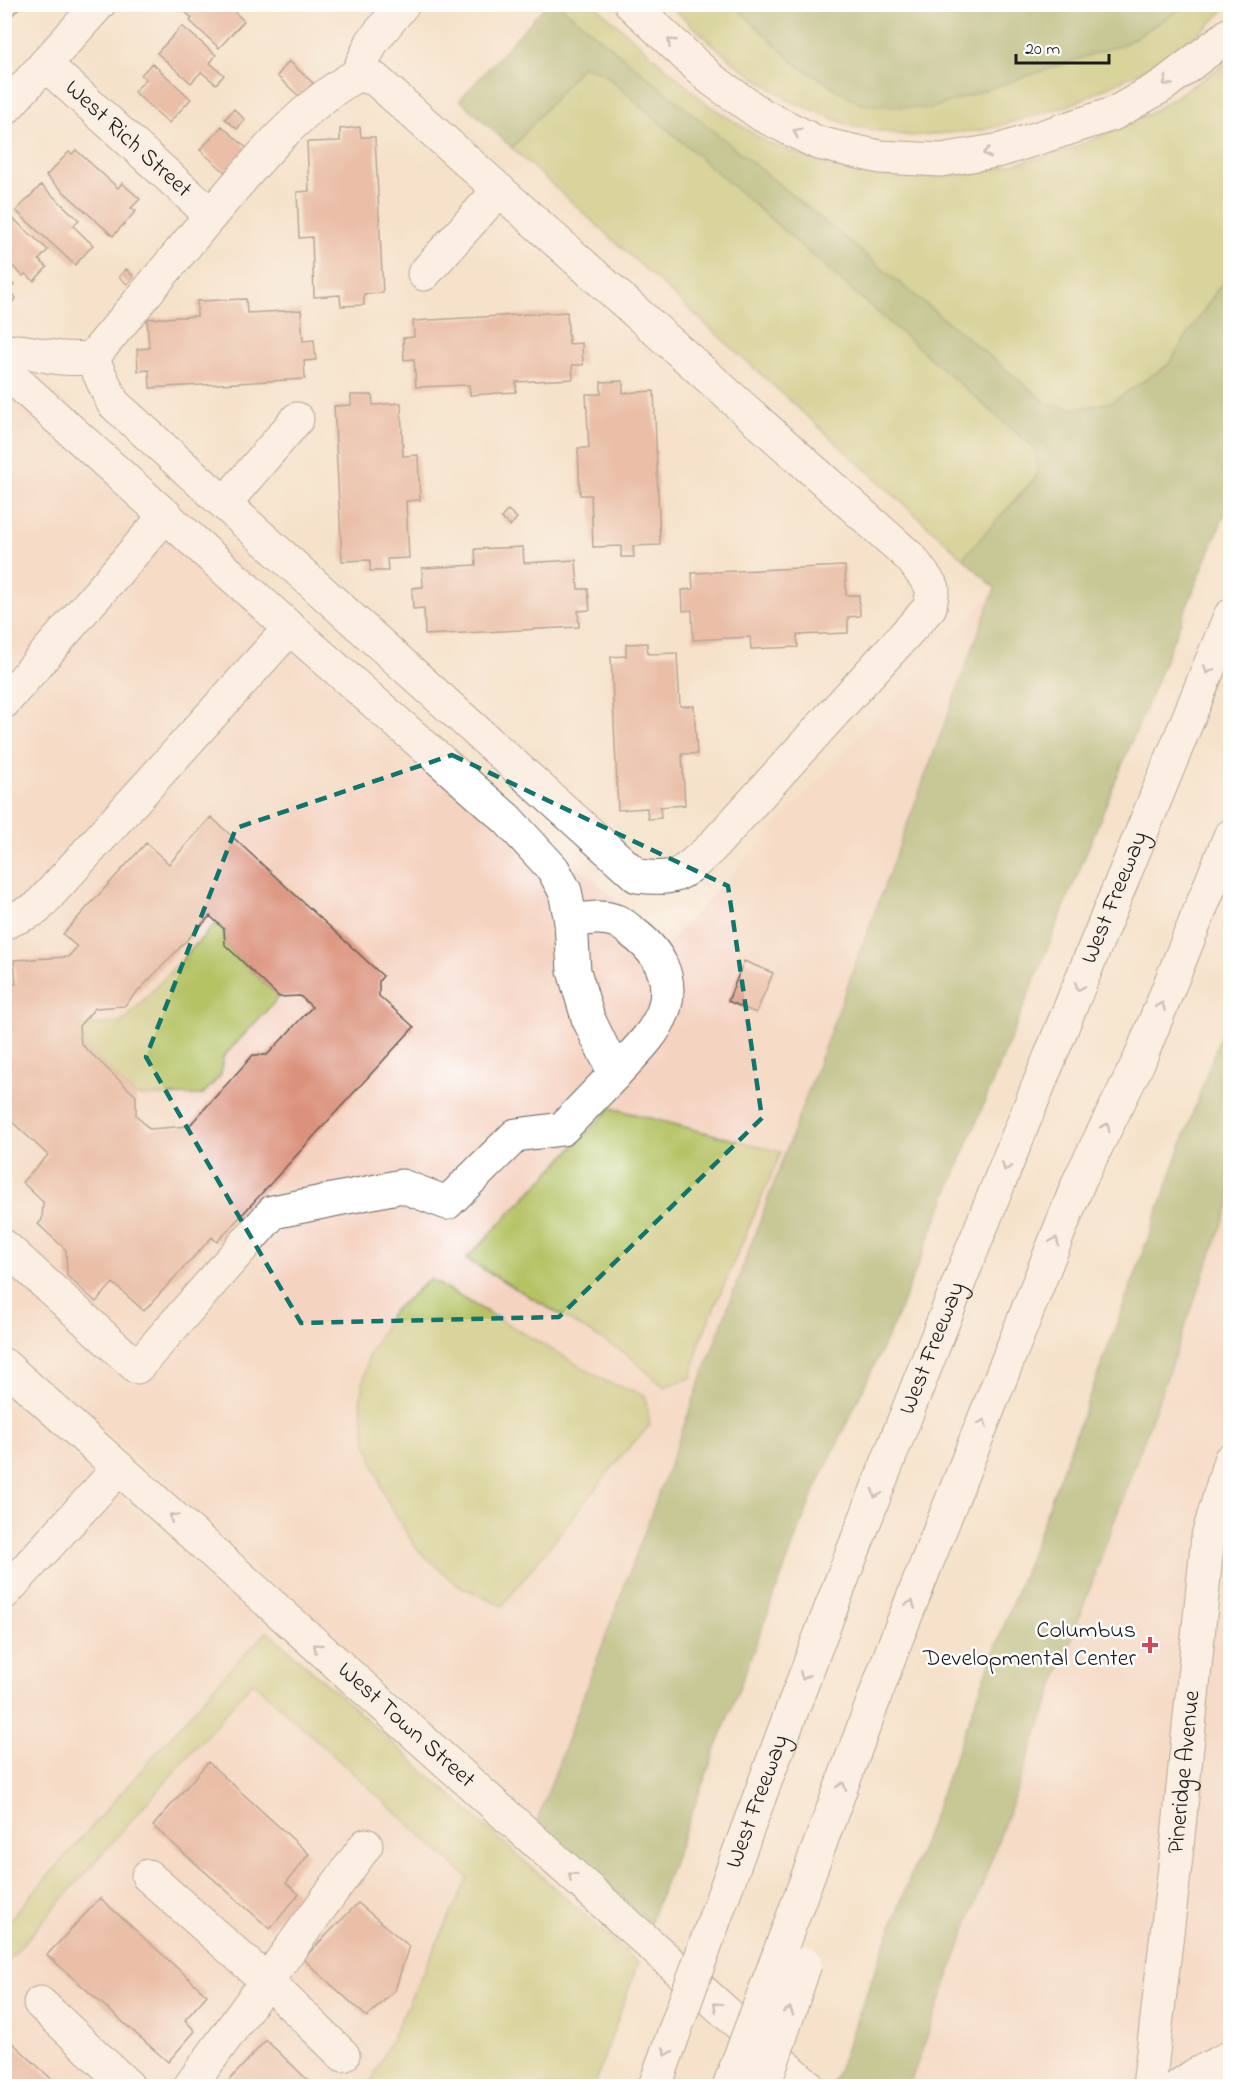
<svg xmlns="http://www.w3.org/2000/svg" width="1235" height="2091" font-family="'Indie Flower',sans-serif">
	<rect width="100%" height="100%" fill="#fff"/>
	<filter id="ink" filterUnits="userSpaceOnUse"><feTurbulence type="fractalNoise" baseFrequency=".0167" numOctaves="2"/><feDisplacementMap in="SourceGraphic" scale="12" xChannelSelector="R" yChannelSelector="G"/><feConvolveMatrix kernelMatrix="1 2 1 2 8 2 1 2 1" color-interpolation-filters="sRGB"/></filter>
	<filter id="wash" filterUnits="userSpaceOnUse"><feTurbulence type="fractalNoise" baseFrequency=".008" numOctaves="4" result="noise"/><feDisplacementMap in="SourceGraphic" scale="24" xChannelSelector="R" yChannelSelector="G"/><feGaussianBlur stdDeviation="1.35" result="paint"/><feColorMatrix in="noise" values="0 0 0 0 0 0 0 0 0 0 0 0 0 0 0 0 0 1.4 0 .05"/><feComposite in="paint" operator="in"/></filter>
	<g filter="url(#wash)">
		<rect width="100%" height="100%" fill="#f6e2ca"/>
		<!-- built -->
		<path fill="#f5d3c1" d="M4 346 666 945 996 588 536 1824 5 1341Z
			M1230 1203V2086H909Z
			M5 1393 268 1631 231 1668 5 1925Z
			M253 1681 468 1878 369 2086H5V1964Z"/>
		<!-- green -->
		<path fill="#b5c365" stroke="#687040" stroke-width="1.5" d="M1230 4 1208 26 1148 68 1070 105 984 130 911 136 853 127 789 100 734 63 669 5H734L796 64 929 109 1128 42 1187 5Z
			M559 5H595L707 104 766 142 842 170 911 178 976 173 1066 151 1149 114 1215 71 1230 58V271L1168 365 1112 402 1077 409 1048 404Z
			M582 66 603 73 1036 450 1038 474 963 558 512 148Z
			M217 922 224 929 225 945 279 997 223 1057 221 1075 202 1095 136 1096 81 1044 79 1026 123 1022Z
			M611 1108 781 1152 700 1341 691 1378 664 1387 628 1355 466 1259Z
			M430 1279 609 1383 645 1395 650 1425 624 1453 502 1606 456 1584 415 1547 385 1497 367 1443 360 1400 368 1357 391 1313Z
			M268 1631 638 1963 594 2086H369L468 1878 253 1682 5 1964V1925L231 1668Z"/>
		<!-- forest -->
		<path fill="#90a95a" stroke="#56623b" stroke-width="1.5" d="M546 5H559L1048 404 1077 409 1112 402 1168 365 1230 271V501L896 1319 811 1499 650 1923 536 1824 995 588 963 558 1038 475 1036 450 603 73 582 66 512 148 460 100Z
			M734 5H1187L1128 42 929 109 860 104 796 64Z
			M1230 1009V1203L909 2086H832L1135 1275Z"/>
		<g id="blocks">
			<!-- building -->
			<path fill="#db927b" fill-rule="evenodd" d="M4 4H15L19 8 4 24Z
				M190 4H226L244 21 219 48 190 21 192 18 184 11Z
				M182 26 216 55 210 63 224 75 216 84 201 72 191 83 157 53Z
				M289 61 313 83 300 97 277 76Z
				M152 63 191 99 169 123 134 92 146 79 141 75Z
				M234 109 245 120 237 129 225 119Z
				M222 126 249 150 227 174 200 150Z
				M360 127 361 137H375L383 293 364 294V305L341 306 340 295 314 297 312 237 299 238 297 192 309 191 307 142 340 141V129Z
				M76 150 118 188 122 183 140 199 131 208 136 211 113 236 46 176 69 152 72 154Z
				M41 185 79 220 73 226 93 245 75 265 16 211Z
				M6 212 48 250 39 260 47 267 34 281 25 274 23 276 4 259Z
				M126 269 134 277 127 284 119 277Z
				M4 277 14 285 8 291 16 298 4 311Z
				M246 299 247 313 301 310 303 341 314 340 316 360 304 361 305 379 150 388 149 370 138 371 137 349 149 348 147 319 197 316V301Z
				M567 312 569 344 582 343 583 365H572L573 379 516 382V392L470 395 469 385 416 387 414 359 404 360 403 338 414 337 413 321Z
				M623 381V393L654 391 660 545 633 546 634 557H621V546L593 547 591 495H580L578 448H589L586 394H601V382Z
				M351 395H372L373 405 401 403 403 456 418 455 420 500 406 501 409 558 387 559 388 571H370V560L342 561 334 406 351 405Z
				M508 510 517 518 510 526 501 518Z
				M523 547 524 563 576 560 578 589H588L590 610 578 611 579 627 425 635 424 608 413 609 412 588 423 587 422 568 476 565 475 549Z
				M845 566 846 595H859L860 616 848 617V633L797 635 798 647 751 649 750 637 693 640 692 610 683 611 682 590 693 589 692 573Z
				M647 643 648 654 677 653 680 706H694L697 754H682L685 805 660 807 661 818 648 819 647 808 618 810 611 657 626 656V644Z
				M211 817 383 976 379 981V996L414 1027 217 1242 212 1237 144 1311 113 1283 96 1302 67 1276 66 1250 38 1224 42 1220 43 1202 22 1182 48 1155 10 1120H4V985L16 984 14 960 68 957 77 947 63 934 146 843 169 864ZM210 916 224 929 225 945 279 997 300 996 312 1007 267 1055H253L189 1126 149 1129 136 1115V1096L81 1044 79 1026 95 1008 124 1006Z
				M744 961 773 973 756 1013 728 1001Z
				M208 1762 309 1854 286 1883 299 1894 270 1929 153 1826Z
				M100 1898 207 1995 185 2020 195 2031 168 2062 47 1955Z
				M358 1903 409 1946 395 1990 367 2017 303 1959Z
				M4 2035 59 2086H4Z
				M266 2040 314 2086H224Z"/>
		</g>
	</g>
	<g filter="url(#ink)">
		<use href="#blocks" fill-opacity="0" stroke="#686159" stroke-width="1.5"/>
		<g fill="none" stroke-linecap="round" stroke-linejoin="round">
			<!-- minor casing -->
			<g stroke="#686159" stroke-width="35">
				<g id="minor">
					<path id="s1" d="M45 64 211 215"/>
					<path d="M357 75 375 79 911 558 933 588 930 607 711 848C682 874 679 881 637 876L113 403 92 358C130 312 168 266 206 221 249 170 299 107 357 75Z"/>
					<path d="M357 75 372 42 403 4"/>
					<path d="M424 274 499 190"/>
					<path d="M4 353C18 348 34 354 48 356 63 359 77 359 92 358"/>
					<path d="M4 370 290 628 36 909 4 923"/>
					<path d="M225 503 297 419"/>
					<path d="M4 702 166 515"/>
					<path d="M571 922C586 919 601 915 616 921 622 923 627 928 632 932 658 951 675 978 663 1012 654 1036 632 1055 615 1074"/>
					<path d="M4 1246 137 1367 273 1212 402 1186 447 1203 516 1135 562 1129 615 1074 588 1018 574 971 571 922 565 891 553 869 507 819 290 628"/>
					<path id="s2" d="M4 1365 808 2086"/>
					<path d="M4 1593 119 1468"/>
					<path d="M148 1876 267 1981 343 2055"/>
					<path d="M40 2003 128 2086"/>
					<path d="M190 2086 366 1845"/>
					<path id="s3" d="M1149 2086 1176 1857 1208 1536 1230 1460"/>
					<path d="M1179 2086 1195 2075 1230 2057"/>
				</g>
			</g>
			<!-- major casing -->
			<g stroke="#686159" stroke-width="35">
				<path id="major" d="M4 110 99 4"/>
			</g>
			<!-- highway casing -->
			<g stroke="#686159" stroke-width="35">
				<g id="highway">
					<path d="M631 4 711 79 762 115 818 143 880 157 941 160 1001 150 1113 114 1162 86 1230 34"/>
					<path id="s4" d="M715 1918C874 1479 1054 1048 1230 616"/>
					<path d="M779 1954 896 1640 1080 1179 1139 1061 1230 836"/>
				</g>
			</g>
			<!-- minor -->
			<use href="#minor" stroke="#fff" stroke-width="33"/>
			<!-- major -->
			<use href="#major" stroke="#fff" stroke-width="33"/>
			<!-- highway -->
			<use href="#highway" stroke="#fff" stroke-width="33"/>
			<!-- highway-bridge casing -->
			<g stroke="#686159" stroke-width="35" stroke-linecap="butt">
				<path id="highway-bridge" d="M655 2086 715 1918
					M729 2086 779 1954
					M764 2086 805 1964"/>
			</g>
			<!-- highway-bridge -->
			<use href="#highway-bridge" stroke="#fff" stroke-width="33"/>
		</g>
		<!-- one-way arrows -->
		<defs><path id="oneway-chevron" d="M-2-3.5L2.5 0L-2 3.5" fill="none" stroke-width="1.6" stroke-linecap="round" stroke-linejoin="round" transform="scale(1.5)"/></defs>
		<g stroke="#999">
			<use href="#oneway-chevron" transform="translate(671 42) rotate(-137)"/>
			<use href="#oneway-chevron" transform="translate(1167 82) rotate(144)"/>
			<use href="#oneway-chevron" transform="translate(797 132) rotate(-154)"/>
			<use href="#oneway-chevron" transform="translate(987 153) rotate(170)"/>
			<use href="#oneway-chevron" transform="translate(1208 670) rotate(112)"/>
			<use href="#oneway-chevron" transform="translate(1079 987) rotate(112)"/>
			<use href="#oneway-chevron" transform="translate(1161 1006) rotate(-68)"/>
			<use href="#oneway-chevron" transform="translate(1106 1127) rotate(-63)"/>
			<use href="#oneway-chevron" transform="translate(1006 1167) rotate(112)"/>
			<use href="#oneway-chevron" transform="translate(1055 1241) rotate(-68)"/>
			<use href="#oneway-chevron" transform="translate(983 1423) rotate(-68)"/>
			<use href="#oneway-chevron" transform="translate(876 1494) rotate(112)"/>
			<use href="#oneway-chevron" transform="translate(173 1517) rotate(-138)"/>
			<use href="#oneway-chevron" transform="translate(911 1604) rotate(-68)"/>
			<use href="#oneway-chevron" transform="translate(317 1647) rotate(-138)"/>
			<use href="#oneway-chevron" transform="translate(804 1676) rotate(111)"/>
			<use href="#oneway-chevron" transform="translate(842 1786) rotate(-70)"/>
			<use href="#oneway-chevron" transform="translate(572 1876) rotate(-138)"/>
			<use href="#oneway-chevron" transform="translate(717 2006) rotate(-138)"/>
			<use href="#oneway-chevron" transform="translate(789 2011) rotate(-72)"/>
			<use href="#oneway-chevron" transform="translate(667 2052) rotate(110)"/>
		</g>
	</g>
	<!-- marked area -->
	<path d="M0 0H1235V2091H0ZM452 755 728 886 762 1118 559 1317 301 1323 146 1057 236 828Z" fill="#f6e2ca" fill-opacity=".55" fill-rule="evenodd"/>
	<path fill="none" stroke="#0f766e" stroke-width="4.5" stroke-dasharray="12 8" stroke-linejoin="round" d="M452 755 728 886 762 1118 559 1317 301 1323 146 1057 236 828Z"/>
	<!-- markers -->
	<path fill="#d1495b" stroke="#fff" stroke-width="2" d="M1147 1636h6v6h6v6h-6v6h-6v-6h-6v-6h6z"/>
	<g text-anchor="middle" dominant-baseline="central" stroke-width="5" stroke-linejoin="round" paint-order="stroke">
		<!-- street labels -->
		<g font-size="24" fill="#1c1c1c" stroke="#fff">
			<text stroke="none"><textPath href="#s1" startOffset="112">West Rich Street</textPath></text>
			<text stroke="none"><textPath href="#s4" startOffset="1096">West Freeway</textPath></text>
			<text stroke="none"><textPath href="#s4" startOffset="610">West Freeway</textPath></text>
			<text stroke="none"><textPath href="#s2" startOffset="540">West Town Street</textPath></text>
			<text stroke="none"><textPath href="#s3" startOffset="316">Pineridge Avenue</textPath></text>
			<text stroke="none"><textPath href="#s4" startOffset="124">West Freeway</textPath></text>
		</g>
		<!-- poi labels -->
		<g font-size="24" fill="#1c1c1c" stroke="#fff" text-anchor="end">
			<text x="1136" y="1631">Columbus<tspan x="1136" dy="28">Developmental Center</tspan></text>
		</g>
	</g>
	<!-- margin -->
	<rect width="1235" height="2091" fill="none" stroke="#fff" stroke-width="24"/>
	<!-- scale -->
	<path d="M1016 54v9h93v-9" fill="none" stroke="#1c1c1c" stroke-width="3"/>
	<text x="1025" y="54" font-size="18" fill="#1c1c1c" stroke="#ffffff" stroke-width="4.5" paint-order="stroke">20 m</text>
</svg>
